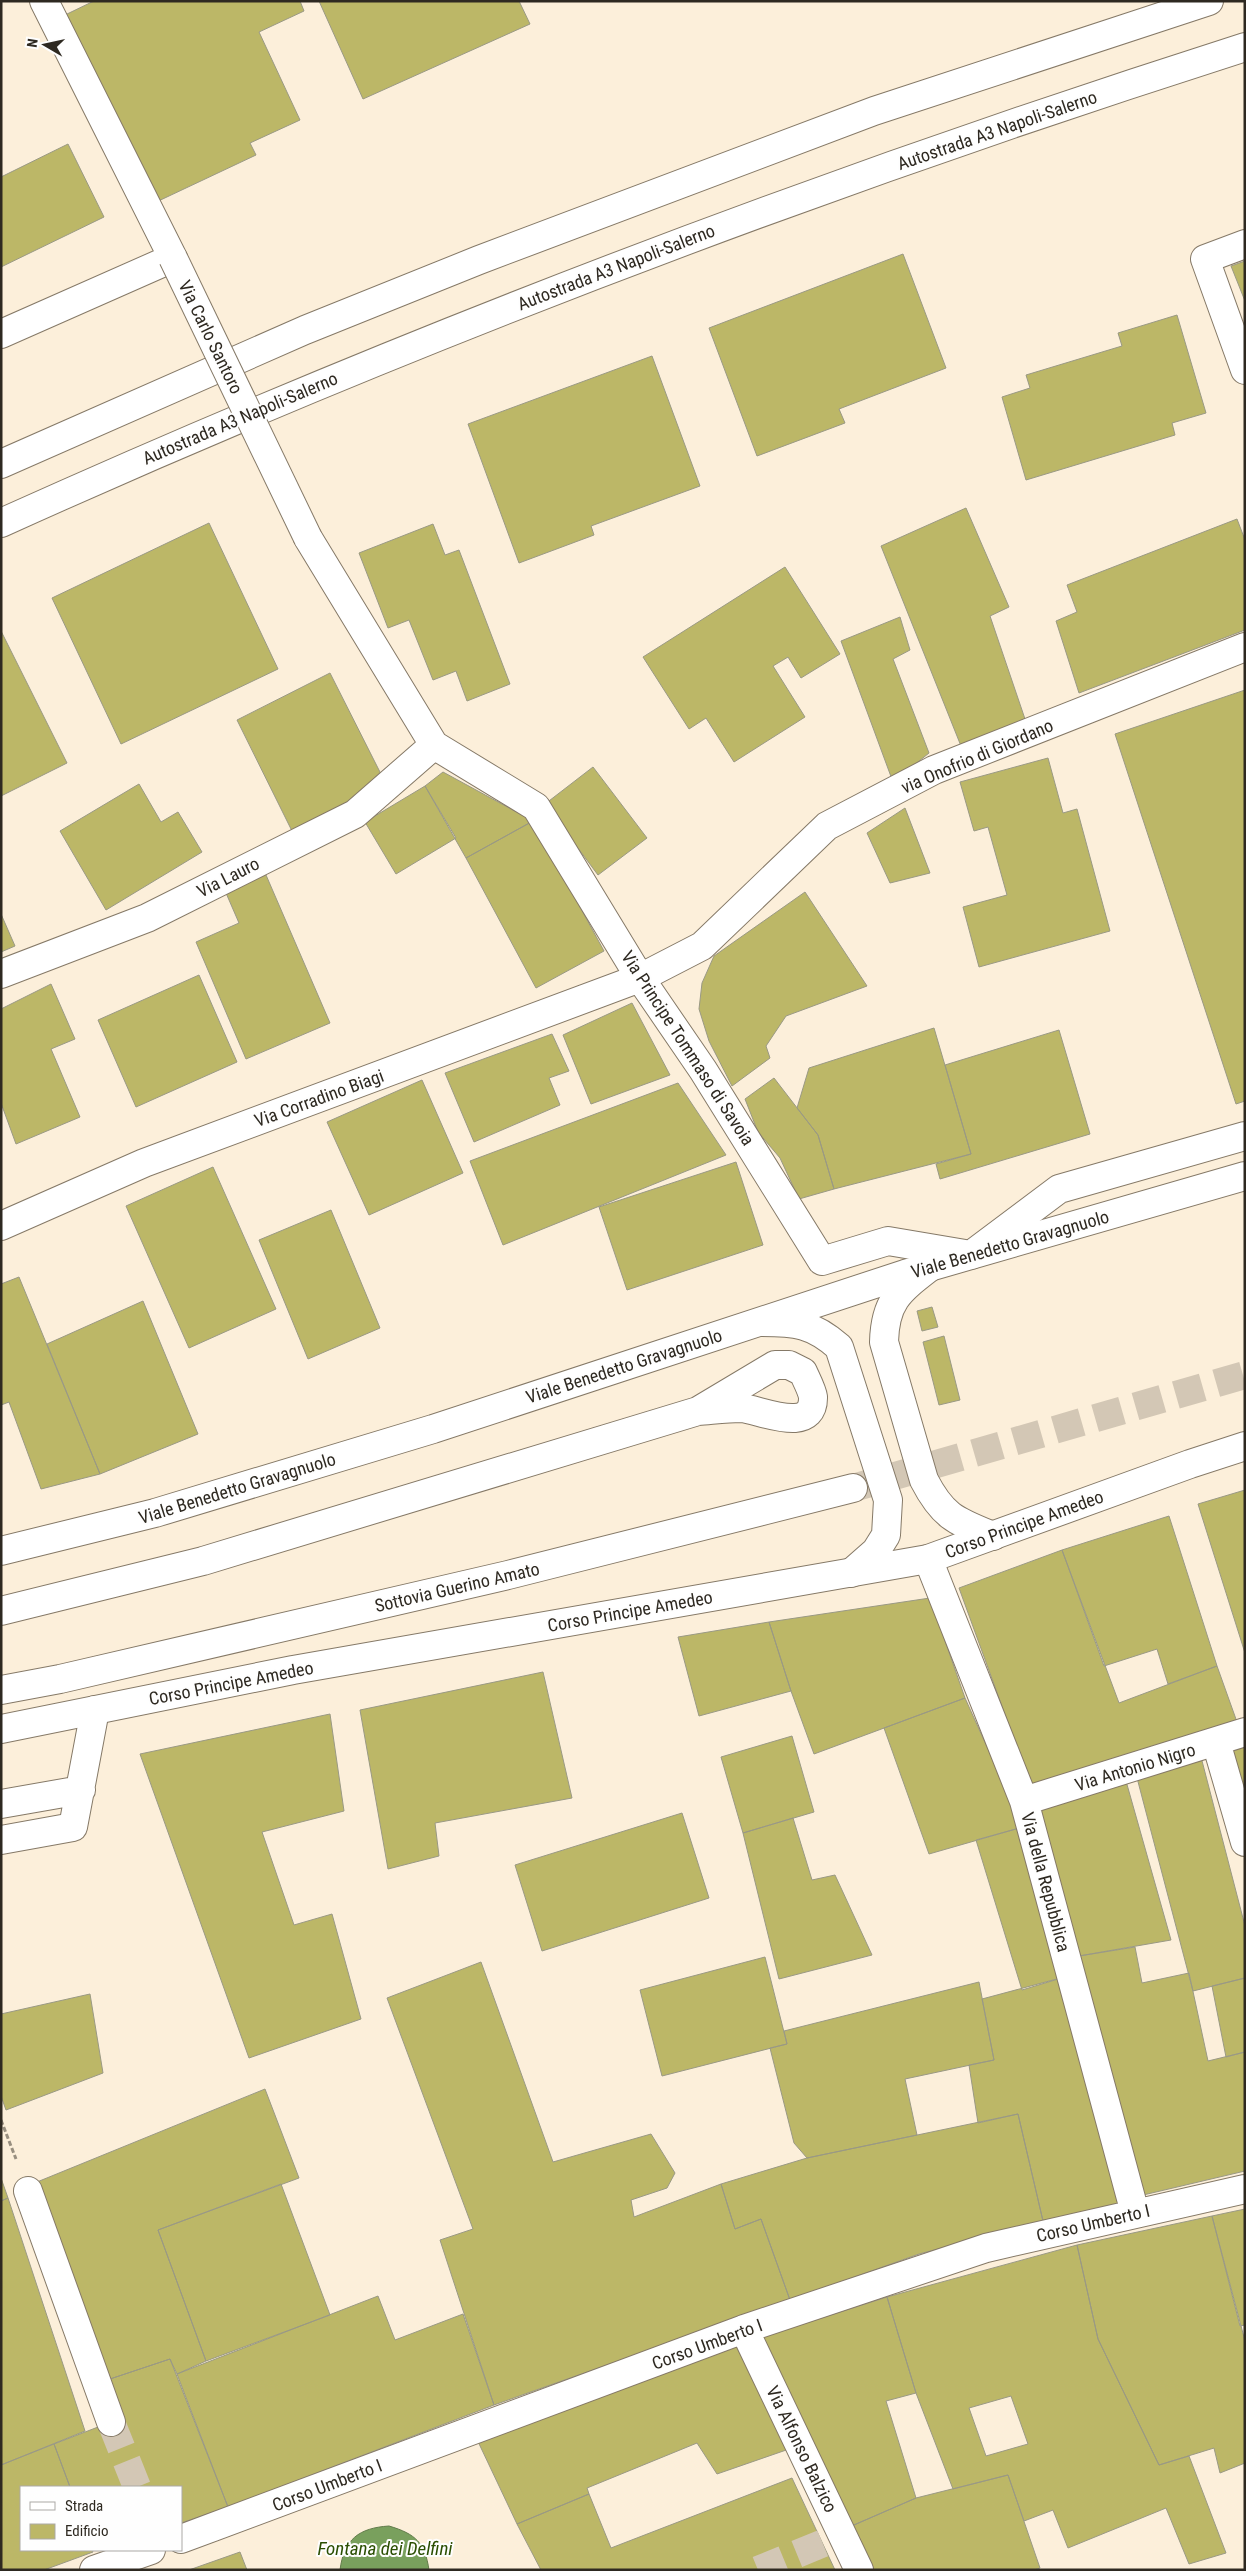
<svg xmlns="http://www.w3.org/2000/svg" width="1246" height="2571" font-family="'Roboto Condensed',sans-serif">
	<rect width="100%" height="100%" fill="#fcefda"/>
	<!-- water -->
	<path fill="#79a05d" stroke="#627c4b" d="M389 2526C416 2534 425 2543 429 2570H340C344 2539 359 2528 389 2526Z"/>
	<!-- building -->
	<path fill="#bcb767" stroke="#9a9984" fill-rule="evenodd" d="M94 1H300L304 11 259 32 300 120 250 143 256 155 152 204 65 15Z
		M319 1H519L530 24 363 99Z
		M68 144 104 217 1 267V177Z
		M903 254 946 368 839 409 845 423 757 456 709 328Z
		M1245 261V301L1231 266Z
		M1177 315 1206 413 1172 423 1175 435 1026 480 1002 397 1030 388 1026 375 1122 346 1118 333Z
		M652 356 700 486 591 526 594 535 519 563 468 424Z
		M966 508 1009 607 990 616 1025 719 961 746 881 546Z
		M1237 519 1245 540V630L1079 693 1056 621 1077 612 1067 585Z
		M209 523 278 669 121 744 52 598Z
		M433 524 445 555 459 550 510 684 467 701 456 671 433 680 409 620 388 628 359 553Z
		M785 567 840 654 801 678 788 657 773 666 805 717 734 762 706 718 689 729 643 657Z
		M900 617 910 650 893 659 929 753 893 782 841 641Z
		M1 631 67 763 1 796Z
		M330 673 386 784 292 831 237 720Z
		M1245 690V1101L1236 1104 1115 734Z
		M1048 758 1063 813 1077 809 1110 931 979 967 963 907 1007 895 988 827 974 831 960 782Z
		M593 767 647 838 598 875 545 804Z
		M443 772 533 821 466 858 425 786Z
		M139 784 161 822 178 812 202 852 106 910 60 831Z
		M425 786 456 838 396 874 365 822Z
		M905 808 930 873 890 883 867 833Z
		M533 821 604 951 536 988 466 858Z
		M266 875 330 1023 246 1059 196 942 239 923 226 893Z
		M805 892 867 986 786 1016 766 1046 770 1058 732 1086 709 1041 699 1009 702 983 714 956Z
		M1 914 15 946 1 952Z
		M199 975 237 1062 136 1107 98 1020Z
		M51 984 75 1039 51 1049 80 1117 16 1144 1 1103V1009Z
		M632 1003 670 1075 591 1104 563 1035Z
		M934 1028 971 1154 834 1189 818 1135 797 1108 809 1068Z
		M1059 1030 1090 1134 940 1179 936 1164 971 1154 945 1065Z
		M552 1034 569 1071 549 1078 560 1105 474 1142 445 1073Z
		M774 1078 818 1135 834 1189 799 1199 780 1158 758 1132 745 1099Z
		M422 1080 463 1173 369 1215 327 1122Z
		M678 1083 726 1155 503 1245 470 1161Z
		M736 1162 763 1245 627 1290 599 1207Z
		M213 1167 276 1309 189 1348 126 1206Z
		M331 1210 380 1328 308 1359 259 1240Z
		M19 1277 100 1474 41 1489 9 1402 1 1405V1284Z
		M143 1301 198 1434 100 1474 47 1344Z
		M932 1307 938 1327 922 1331 917 1311Z
		M944 1336 960 1400 939 1405 923 1342Z
		M1245 1490V1653L1198 1504Z
		M1169 1516 1217 1666 1168 1684 1157 1649 1104 1666 1062 1550Z
		M1062 1550 1119 1703 1217 1666 1237 1722 1035 1797 959 1588Z
		M930 1598 965 1698 814 1754 791 1691 769 1622Z
		M769 1622 791 1691 699 1716 678 1637Z
		M543 1672 572 1798 435 1823 439 1856 388 1869 360 1710Z
		M965 1698 1023 1827 929 1854 884 1728Z
		M330 1714 344 1811 262 1832 294 1925 332 1914 361 2019 249 2058 140 1754Z
		M792 1736 814 1812 743 1833 721 1757Z
		M1245 1742V1813L1227 1747Z
		M1201 1757 1245 1926V1978L1193 1991 1136 1774Z
		M1126 1781 1171 1940 1073 1957 1033 1810Z
		M682 1813 709 1898 542 1951 515 1865Z
		M793 1818 812 1880 835 1875 872 1955 779 1979 743 1833Z
		M1023 1827 1068 1976 1022 1990 976 1840Z
		M1135 1947 1142 1983 1189 1973 1208 2061 1245 2052V2171L1139 2196 1073 1957Z
		M765 1957 787 2044 662 2076 640 1990Z
		M481 1962 553 2162 651 2134 675 2173 667 2188 631 2200 634 2217 721 2184 735 2229 761 2219 790 2300 494 2405 440 2240 473 2229 387 1998Z
		M1068 1976 1123 2203 1043 2221 1018 2114 978 2123 969 2065 994 2060 982 1999Z
		M1245 1978V2052L1226 2057 1212 1986Z
		M979 1982 994 2060 905 2079 917 2135 807 2158 794 2143 770 2048 787 2044 784 2031Z
		M90 1994 103 2073 6 2110 1 2096V2014Z
		M265 2089 299 2178 158 2230 206 2361 177 2374 170 2359 110 2379 37 2182Z
		M1018 2114 1043 2221 919 2254 790 2300 761 2219 735 2229 721 2184 807 2158Z
		M1 2178 8 2198 1 2201Z
		M281 2184 330 2315 206 2361 158 2230Z
		M8 2198 85 2431 1 2465V2201Z
		M1245 2209V2325L1240 2326 1212 2216Z
		M1212 2216 1245 2341V2463L1220 2473 1214 2448 1159 2465 1098 2339 1077 2245Z
		M1077 2245 1098 2339 1159 2465 1189 2456 1226 2553 1189 2564 1166 2508 1068 2548 1053 2510 1024 2521 1008 2475 953 2489 916 2393 887 2297ZM1011 2396 1028 2444 986 2456 969 2408Z
		M378 2296 395 2340 463 2314 494 2405 228 2507 177 2374Z
		M887 2297 916 2393 886 2401 916 2498 847 2528 756 2339Z
		M743 2343 792 2448 717 2474 697 2443 587 2488 589 2494 517 2524 473 2431Z
		M170 2359 228 2507 181 2523V2487H70L54 2444 124 2417 110 2379Z
		M54 2444 70 2487H21V2550H92L93 2552 44 2570H1V2465Z
		M1008 2475 1040 2568 1034 2570H869L847 2528 916 2498Z
		M792 2478 835 2570H541L517 2524 589 2494 611 2548Z
		M240 2552 247 2570H189Z"/>
	<g fill="none" stroke-linecap="round" stroke-linejoin="round">
		<!-- minor-tunnel -->
		<path stroke="#d3c7b5" stroke-width="28" stroke-dasharray="28 14" stroke-linecap="butt" d="M111 2422 137 2487
			M758 2570 843 2535"/>
		<!-- major-tunnel -->
		<path stroke="#d3c7b5" stroke-width="28" stroke-dasharray="28 14" stroke-linecap="butt" d="M853 1488 1245 1375"/>
		<!-- minor casing -->
		<g stroke="#857967" stroke-width="30">
			<path id="minor" d="M1245 244 1205 259 1245 370
				M1 334 173 258 44 1
				M308 538 434 745 536 807 640 978 703 1070 822 1261 888 1241 971 1255 1059 1189 1245 1136
				M1 974 147 918 355 814 434 745
				M1 1226 144 1163 640 978 702 946 827 826 934 770 1245 647
				M930 1267C899 1291 885 1301 884 1342L924 1480C943 1517 956 1521 993 1536
				M762 1322C796 1322 813 1324 839 1347L888 1500 886 1535 876 1551 851 1573
				M928 1559 1024 1801 1135 2213
				M1 1611 203 1561 698 1411C712 1410 727 1408 741 1408 759 1409 814 1436 813 1397 812 1390 806 1379 803 1372L789 1365H775L698 1411
				M1216 1742 1245 1842
				M1024 1801 1245 1732
				M1 1804 81 1790
				M1 1840 73 1827 95 1710
				M28 2191 111 2422
				M744 2329 859 2570
				M181 2539 744 2329 986 2248 1245 2189
				M94 2570 151 2550"/>
		</g>
		<!-- major casing -->
		<g stroke="#857967" stroke-width="30">
			<path id="major" d="M1 1551 155 1513 433 1429 905 1274 1245 1176
				M1 1690 60 1679 508 1575 853 1488
				M1 1729 293 1670 928 1559 1190 1464 1245 1446"/>
		</g>
		<!-- highway casing -->
		<g stroke="#857967" stroke-width="30">
			<path id="highway" d="M1 464 305 330 479 260 874 111 1209 1
				M1 523C406 340 822 182 1245 47"/>
		</g>
		<!-- path -->
		<path stroke="#988f80" stroke-width="3" stroke-dasharray="5 2.5" stroke-linecap="butt" d="M1 2120 16 2159"/>
		<!-- minor -->
		<use href="#minor" stroke="#fff" stroke-width="28"/>
		<!-- major -->
		<use href="#major" stroke="#fff" stroke-width="28"/>
		<!-- highway -->
		<use href="#highway" stroke="#fff" stroke-width="28"/>
		<!-- minor-bridge casing -->
		<g stroke="#857967" stroke-width="30" stroke-linecap="butt">
			<path id="minor-bridge" d="M173 258 308 538"/>
		</g>
		<!-- minor-bridge -->
		<use href="#minor-bridge" stroke="#fff" stroke-width="28"/>
	</g>
	<g text-anchor="middle" dominant-baseline="central" stroke-width="4" stroke-linejoin="round" paint-order="stroke">
		<!-- street labels -->
		<g font-size="18" fill="#2e2921" stroke="#fefefe">
			<text transform="translate(997 130) rotate(-19)">Autostrada A3 Napoli-Salerno</text>
			<text transform="translate(616 267) rotate(-21)">Autostrada A3 Napoli-Salerno</text>
			<text transform="translate(211 337) rotate(64)">Via Carlo Santoro</text>
			<text transform="translate(240 418) rotate(-23)">Autostrada A3 Napoli-Salerno</text>
			<text transform="translate(977 756) rotate(-23)">via Onofrio di Giordano</text>
			<text transform="translate(228 877) rotate(-27)">Via Lauro</text>
			<text transform="translate(688 1048) rotate(57)">Via Principe Tommaso di Savoia</text>
			<text transform="translate(319 1098) rotate(-20)">Via Corradino Biagi</text>
			<text transform="translate(1010 1244) rotate(-16)">Viale Benedetto Gravagnuolo</text>
			<text transform="translate(624 1366) rotate(-18)">Viale Benedetto Gravagnuolo</text>
			<text transform="translate(237 1488) rotate(-17)">Viale Benedetto Gravagnuolo</text>
			<text transform="translate(1024 1524) rotate(-20)">Corso Principe Amedeo</text>
			<text transform="translate(457 1587) rotate(-13)">Sottovia Guerino Amato</text>
			<text transform="translate(630 1611) rotate(-10)">Corso Principe Amedeo</text>
			<text transform="translate(231 1683) rotate(-11)">Corso Principe Amedeo</text>
			<text transform="translate(1135 1767) rotate(-17)">Via Antonio Nigro</text>
			<text transform="translate(1046 1882) rotate(75)">Via della Repubblica</text>
			<text transform="translate(1093 2223) rotate(-13)">Corso Umberto I</text>
			<text transform="translate(707 2344) rotate(-20)">Corso Umberto I</text>
			<text transform="translate(802 2449) rotate(64)">Via Alfonso Balzico</text>
			<text transform="translate(327 2485) rotate(-21)">Corso Umberto I</text>
		</g>
		<!-- water labels -->
		<g font-size="19" font-style="italic" fill="#2a4e02" stroke="#fefefe">
			<text x="385" y="2548">Fontana dei Delfini</text>
		</g>
	</g>
	<!-- border -->
	<rect width="1246" height="2571" fill="none" stroke="#2e2921" stroke-width="5"/>
	<!-- legend -->
	<rect x="20" y="2486" width="162" height="65" fill="#fefefe" stroke="#aba9a6"/>
	<rect x="30" y="2502" width="25" height="8" fill="#ffffff" stroke="#aba9a6"/>
	<text x="65" y="2511" font-size="15" fill="#2e2921">Strada</text>
	<rect x="30" y="2524" width="25" height="15" fill="#bcb767" stroke="#aba9a6"/>
	<text x="65" y="2536" font-size="15" fill="#2e2921">Edificio</text>
	<!-- north arrow -->
	<g transform="translate(45 45) rotate(279)" stroke="#fefefe" stroke-width="4" paint-order="stroke">
	<path d="M0-4L9 19L0 12L-9 19Z" fill="#2e2921"/>
	<text y="-8" font-size="14" font-weight="bold" text-anchor="middle" fill="#2e2921">N</text>
	</g>
</svg>
